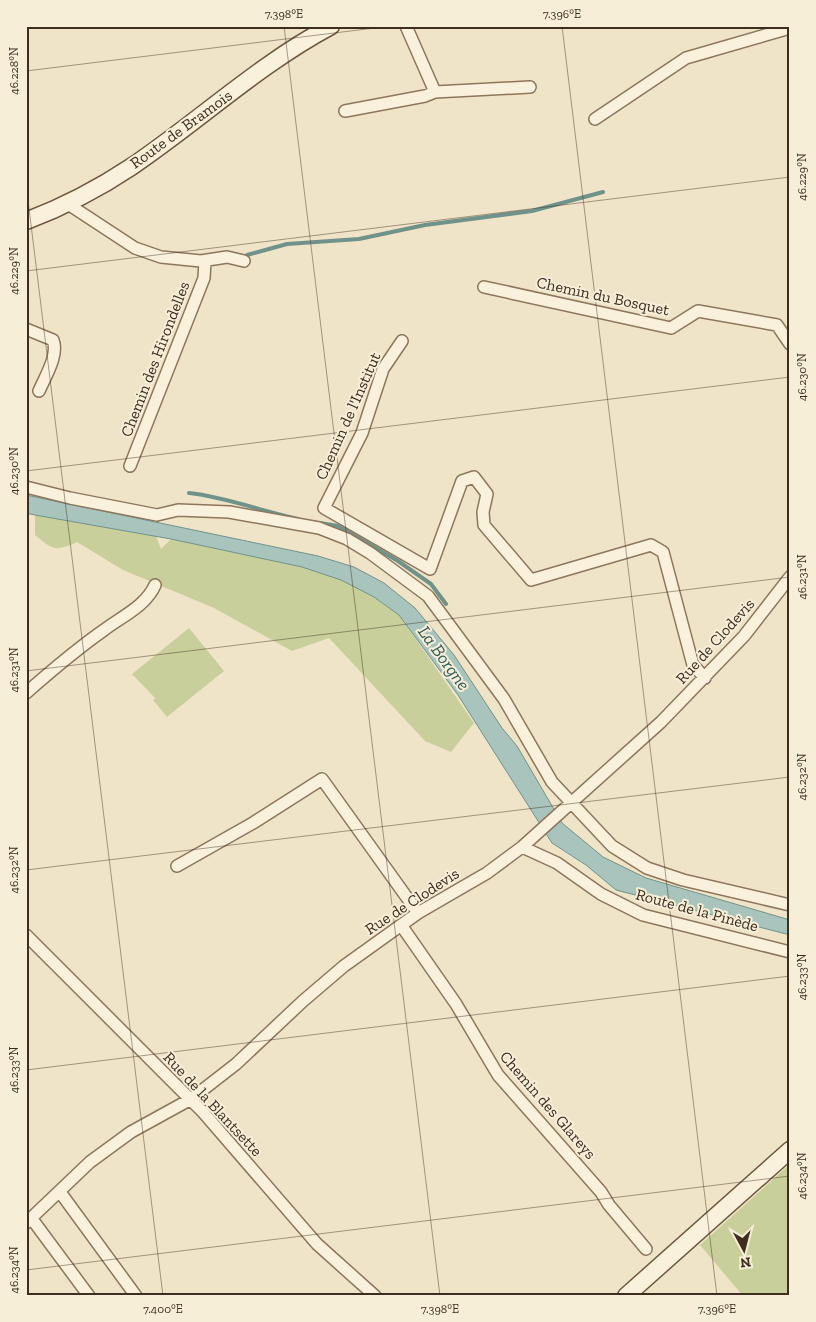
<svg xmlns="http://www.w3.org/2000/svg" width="816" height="1322" font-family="'Zilla Slab',serif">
	<rect width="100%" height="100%" fill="#f0e4c8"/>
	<!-- green -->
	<path fill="#c9cf9b" d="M35 515 156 536 161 549 171 539 302 567 341 580 374 597 399 615 474 723 451 752 425 741 329 638 292 651 214 608 123 570 77 542C55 552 53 550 35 535Z
		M189 628 224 671 167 717 153 700 155 698 132 674Z
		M790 1164V1296H743L700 1245Z"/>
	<!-- water -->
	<path fill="#a9c4bc" stroke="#6f938a" d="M26 495 318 556 354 567 384 583 415 608 454 655 502 728 517 746 562 823 603 857 646 878 790 920V935L616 890 586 865 552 843 458 695 399 615 374 597 341 580 302 567 171 539 35 515 26 513Z"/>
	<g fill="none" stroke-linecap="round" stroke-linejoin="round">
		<!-- stream -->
		<path stroke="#6f938a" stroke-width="4" d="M247 255 287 244 359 239 425 225 532 211 603 192
			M189 493C226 497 261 511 298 519
			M320 523 338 526 398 561 431 584 446 604"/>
		<!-- street casing -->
		<g stroke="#8d765c" stroke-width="14">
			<path id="street" d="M435 92 530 87
				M345 111 425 96 435 92 406 26
				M595 119 686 58 790 28
				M68 204 135 248 161 257 201 261 227 257 244 261
				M484 287 671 328 698 311 777 325 790 344
				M26 329 53 340C59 355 45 377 39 391
				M402 341 383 369 362 433 324 508 430 569 462 481 474 477 487 494 483 512 484 525 531 580 651 545 663 552 693 665 705 678
				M130 466 204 278 205 261
				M26 487 70 498 157 515 178 510 229 512 319 528 347 539 370 553 428 596 504 699 552 782 612 846 647 868 683 880 790 905
				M26 693C51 671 77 649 104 630 121 617 146 606 155 585
				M522 847 557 863 601 894 643 915 790 952
				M177 866 253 823 322 779 418 913
				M401 925 456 1004 498 1075 601 1192 609 1205 646 1249
				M26 935 202 1111 317 1244 375 1296
				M60 1192 136 1296
				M32 1219 89 1296
				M26 1223 90 1162 131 1132 191 1099 236 1064 303 1001 344 966 418 913 487 873 522 847 661 722 744 636 790 577"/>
		</g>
		<!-- secondary casing -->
		<g stroke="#6f573f" stroke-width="19">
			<path id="secondary" d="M26 221C63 207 98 189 131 167 199 121 258 65 331 26
				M626 1296 790 1150"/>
		</g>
		<!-- street -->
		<use href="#street" stroke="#faf1dc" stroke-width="11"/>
		<!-- secondary -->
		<use href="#secondary" stroke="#faf1dc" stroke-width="16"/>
	</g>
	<!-- ticks -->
	<path fill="none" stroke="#3d2e20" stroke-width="1" stroke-opacity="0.45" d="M284 26 440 1296M562 26 717 1296M26 71 391 26M26 184 163 1296M26 271 790 177M26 471 790 377M26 671 790 577M26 870 790 777M26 1070 790 976M26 1270 790 1176"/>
	<g text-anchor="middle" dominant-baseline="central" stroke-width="4" stroke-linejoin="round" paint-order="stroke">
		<!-- street labels -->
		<g font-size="16" fill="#3d2e20" stroke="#f7eed8">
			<text transform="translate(181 129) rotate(-36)">Route de Bramois</text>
			<text transform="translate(603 296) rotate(12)">Chemin du Bosquet</text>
			<text transform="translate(155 359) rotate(-69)">Chemin des Hirondelles</text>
			<text transform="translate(348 416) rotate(-66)">Chemin de l'Institut</text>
			<text transform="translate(715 641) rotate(-48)">Rue de Clodevis</text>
			<text transform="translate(412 901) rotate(-33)">Rue de Clodevis</text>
			<text transform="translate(697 910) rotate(15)">Route de la Pinède</text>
			<text transform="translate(213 1104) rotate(47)">Rue de la Blantsette</text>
			<text transform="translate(548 1105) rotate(49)">Chemin des Glareys</text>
		</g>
		<!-- water labels -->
		<g font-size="18" font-style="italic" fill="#2f5d5a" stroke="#f7eed8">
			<text transform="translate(444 658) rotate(54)">La Borgne</text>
		</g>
	</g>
	<!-- border -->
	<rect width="816" height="1322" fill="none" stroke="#f7eed8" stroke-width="55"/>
	<!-- north arrow -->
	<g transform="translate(744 1250) rotate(173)" stroke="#f7eed8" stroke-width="4" paint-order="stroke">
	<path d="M0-4L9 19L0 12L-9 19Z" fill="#3d2e20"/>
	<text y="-8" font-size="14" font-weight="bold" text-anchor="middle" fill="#3d2e20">N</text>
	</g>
	<rect x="28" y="28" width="760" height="1266" fill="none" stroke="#3d2e20" stroke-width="2"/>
	<g font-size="12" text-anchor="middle" fill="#3d2e20">
		<text x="284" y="18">7.398°E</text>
		<text x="562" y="18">7.396°E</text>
		<text transform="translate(14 71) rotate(-90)" y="4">46.228°N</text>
		<text transform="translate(802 177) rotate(-90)" y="4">46.229°N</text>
		<text transform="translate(14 271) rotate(-90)" y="4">46.229°N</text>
		<text transform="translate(802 377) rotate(-90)" y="4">46.230°N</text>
		<text transform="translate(14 471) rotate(-90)" y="4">46.230°N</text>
		<text transform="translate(802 577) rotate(-90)" y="4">46.231°N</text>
		<text transform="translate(14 670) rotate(-90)" y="4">46.231°N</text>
		<text transform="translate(802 777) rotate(-90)" y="4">46.232°N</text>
		<text transform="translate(14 870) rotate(-90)" y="4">46.232°N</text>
		<text transform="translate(802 977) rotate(-90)" y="4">46.233°N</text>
		<text transform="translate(14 1070) rotate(-90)" y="4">46.233°N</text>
		<text transform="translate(802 1176) rotate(-90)" y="4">46.234°N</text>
		<text transform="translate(14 1270) rotate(-90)" y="4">46.234°N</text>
		<text x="163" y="1313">7.400°E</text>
		<text x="440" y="1313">7.398°E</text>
		<text x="717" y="1313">7.396°E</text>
	</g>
</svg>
